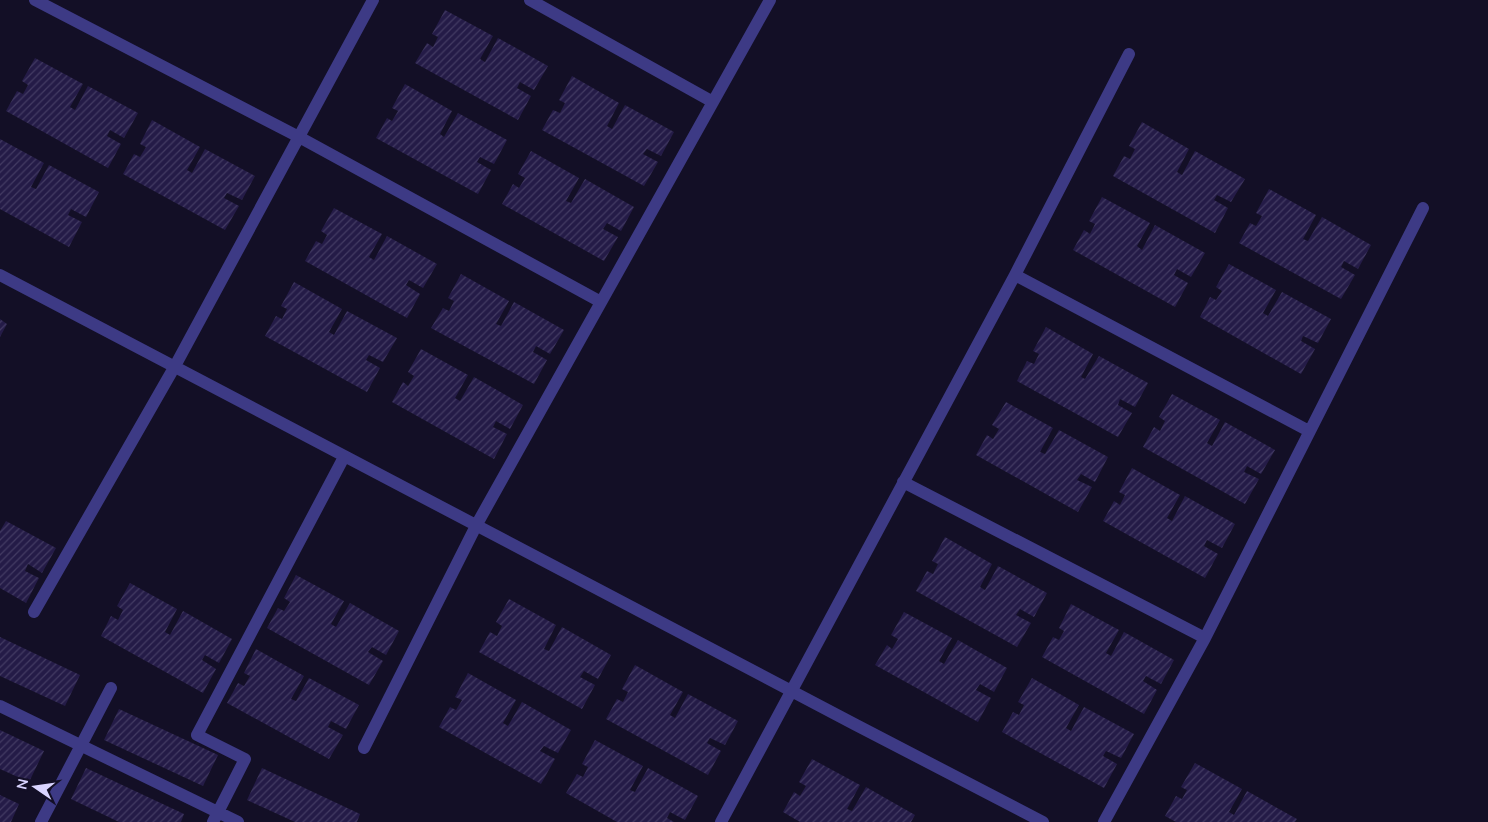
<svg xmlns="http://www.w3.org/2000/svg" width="1488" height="822" font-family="'Nunito Sans',sans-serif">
	<defs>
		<pattern id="building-hatch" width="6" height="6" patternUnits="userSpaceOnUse" patternTransform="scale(1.25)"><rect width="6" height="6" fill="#241b47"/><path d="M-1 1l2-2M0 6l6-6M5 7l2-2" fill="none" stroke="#433b63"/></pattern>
	</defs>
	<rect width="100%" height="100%" fill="#130f26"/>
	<!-- building -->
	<path fill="url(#building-hatch)" d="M445 10 493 36 480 59 485 62 498 38 548 66 534 90 520 82 517 88 531 96 518 120 415 63 427 43 433 47 438 37 432 34Z
		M35 58 83 84 70 107 75 110 88 86 138 113 124 138 110 130 107 136 121 144 108 168 6 111 17 91 23 94 28 85 22 81Z
		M572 76 619 103 607 126 612 129 625 105 674 132 661 156 647 149 643 154 658 162 644 186 542 130 553 110 560 113 565 103 559 100Z
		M405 84 452 111 440 134 444 137 458 113 507 140 494 164 480 157 477 162 491 170 478 194 376 138 387 118 392 121 398 111 392 108Z
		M152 120 200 147 187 170 192 173 205 149 255 176 242 200 227 193 224 198 239 206 225 230 123 174 134 154 140 157 146 147 140 144Z
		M1142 122 1189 149 1177 172 1182 175 1195 151 1245 179 1231 202 1217 195 1214 200 1228 208 1215 233 1113 176 1124 156 1130 159 1135 149 1129 146Z
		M0 139 44 163 31 187 36 189 49 165 99 192 86 217 71 209 68 215 82 222 69 247 0 209Z
		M531 151 579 178 566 201 571 203 585 179 634 207 621 231 607 223 603 229 618 237 604 261 502 204 513 184 519 188 525 178 518 174Z
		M1269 189 1316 215 1303 239 1308 241 1322 217 1371 245 1358 269 1344 261 1341 267 1355 275 1341 299 1239 243 1250 223 1256 226 1262 216 1256 213Z
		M1102 197 1150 223 1137 246 1142 250 1155 225 1205 253 1191 277 1177 269 1174 275 1188 283 1175 307 1073 250 1084 230 1090 234 1095 224 1089 221Z
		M334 208 382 234 369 257 374 260 387 236 437 264 423 288 409 280 406 285 420 294 407 318 305 261 316 241 322 244 327 235 321 231Z
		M1229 264 1276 290 1263 313 1268 316 1282 292 1331 319 1318 343 1303 336 1301 341 1315 349 1301 374 1200 317 1210 297 1216 300 1222 291 1216 287Z
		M461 274 509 301 496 324 501 326 514 302 564 330 550 354 536 346 533 352 547 360 534 384 431 328 443 308 449 311 454 301 448 298Z
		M294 282 342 309 329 332 334 335 347 311 397 338 383 362 369 355 366 360 380 368 367 392 265 336 276 316 282 319 287 309 281 306Z
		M0 319 7 324 0 337Z
		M1046 327 1093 354 1081 377 1085 379 1099 356 1148 383 1135 407 1120 399 1118 405 1132 413 1118 437 1017 381 1027 361 1034 364 1039 354 1033 351Z
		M421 349 468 375 455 398 460 401 474 377 523 405 510 429 496 421 493 427 507 434 494 459 392 402 403 382 408 386 414 376 408 372Z
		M1172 394 1220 420 1207 443 1212 446 1225 422 1275 450 1261 474 1247 466 1244 472 1259 479 1245 504 1143 447 1154 427 1160 431 1165 421 1159 417Z
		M1006 402 1053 428 1040 452 1045 454 1059 430 1108 457 1095 482 1081 474 1077 480 1092 487 1078 512 976 455 987 435 993 439 999 429 992 425Z
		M1132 468 1180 495 1167 518 1172 521 1185 496 1235 524 1222 548 1207 540 1204 546 1218 554 1205 578 1103 521 1114 501 1120 505 1125 495 1119 492Z
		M6 521 56 548 42 573 28 564 25 571 39 578 26 603 0 588V531Z
		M945 537 992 564 980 587 985 590 998 566 1047 593 1034 617 1020 609 1016 615 1031 623 1017 647 916 591 927 571 933 574 938 564 932 561Z
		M296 575 344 601 331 624 336 627 350 603 399 631 386 655 372 647 368 652 383 661 369 685 267 628 278 608 284 611 290 602 284 598Z
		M130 583 177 609 165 632 170 635 183 611 232 639 219 663 205 655 202 660 216 669 203 693 101 636 111 616 118 620 123 610 117 606Z
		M509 599 556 625 544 649 549 651 562 627 611 655 598 679 584 671 580 677 595 685 582 709 479 652 490 632 497 636 502 626 496 622Z
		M1071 604 1119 630 1106 653 1111 656 1124 632 1174 660 1161 684 1146 676 1143 681 1157 690 1144 714 1042 657 1053 637 1059 640 1064 631 1059 628Z
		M904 612 952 638 939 661 944 664 958 640 1007 668 994 692 980 684 976 690 991 698 978 722 875 665 887 645 892 649 898 639 891 635Z
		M0 637 80 675 65 706 0 676Z
		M256 649 304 676 291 699 296 701 309 678 359 705 346 729 331 721 328 727 343 735 329 759 227 703 238 683 244 686 250 676 244 673Z
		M635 665 683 692 670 715 675 718 688 694 738 721 725 745 710 738 707 743 721 751 708 775 606 719 617 699 623 702 628 692 622 689Z
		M468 673 516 700 503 723 508 726 522 702 571 730 558 753 544 746 540 751 555 759 541 784 439 727 450 707 456 710 462 700 455 697Z
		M1032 678 1079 705 1066 728 1071 731 1084 707 1134 734 1121 758 1106 751 1103 756 1117 764 1104 788 1002 732 1013 712 1019 715 1024 705 1018 702Z
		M119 709 218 755 203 786 104 740Z
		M0 730 44 751 29 782 0 769Z
		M595 740 643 766 630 790 635 792 648 768 698 796 685 820 670 812 667 818 674 822H617L566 793 577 774 583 777 588 767 582 764Z
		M812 759 860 785 847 809 852 811 866 787 915 815 911 822H800L783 812 794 792 800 796 806 786 799 782Z
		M1195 763 1242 789 1229 812 1234 815 1247 791 1297 819 1295 822H1176L1165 816 1176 796 1182 799 1187 790 1181 787Z
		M86 768 184 814 181 822H119L71 799Z
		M262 768 360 814 357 822H295L247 800Z
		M0 795 19 804 11 822H0Z"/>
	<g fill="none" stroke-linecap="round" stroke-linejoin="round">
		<!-- street -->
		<path stroke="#3d3a85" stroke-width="12" d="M35 0 299 137 601 302
			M530 0 713 102
			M0 275C348 456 694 642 1043 822
			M1015 275 1309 431
			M903 482 1205 638
			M34 612 175 366 373 0
			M0 706 238 822
			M364 748 477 524 770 0
			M41 822 111 688
			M213 822 245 759 197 735 344 457
			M721 822 1015 275 1129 54
			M1104 822 1205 638 1423 208"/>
	</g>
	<!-- north arrow -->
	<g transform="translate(35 787) rotate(283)" stroke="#130f26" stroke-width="4" paint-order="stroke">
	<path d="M0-4L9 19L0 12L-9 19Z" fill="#d9d4ff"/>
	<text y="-8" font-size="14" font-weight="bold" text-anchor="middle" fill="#d9d4ff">N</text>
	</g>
</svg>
